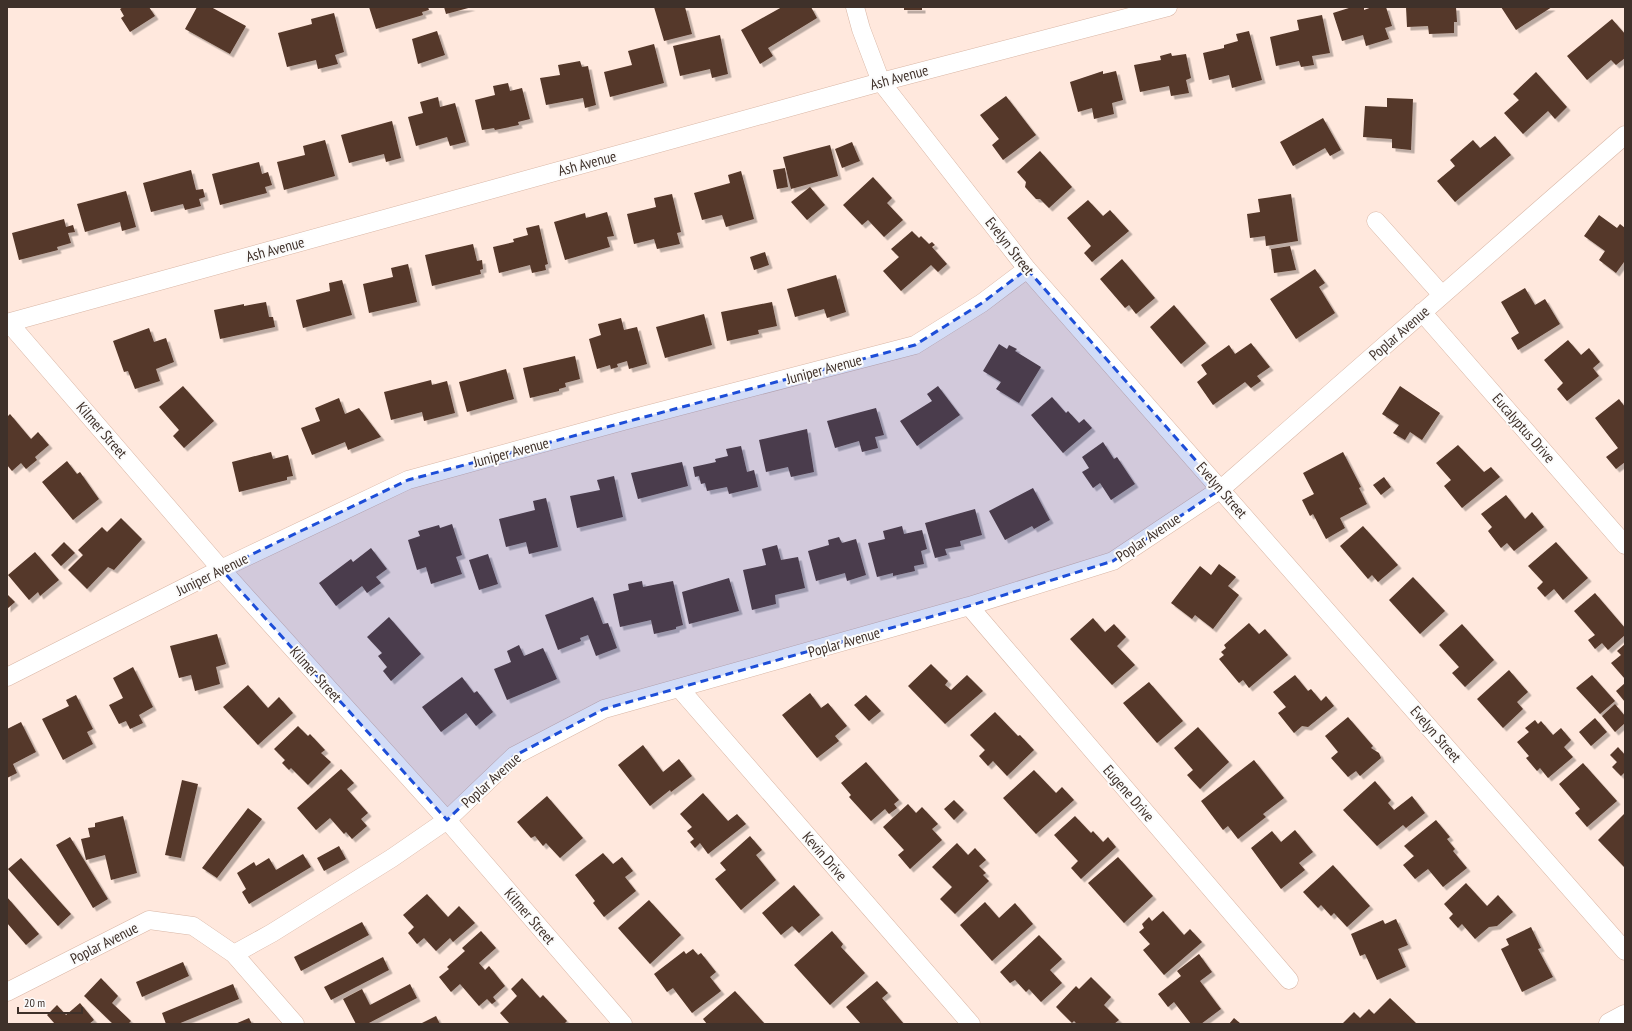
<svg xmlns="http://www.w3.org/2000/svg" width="1632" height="1031" font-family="'PT Sans Narrow',sans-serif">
	<defs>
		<filter id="shadow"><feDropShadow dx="3.5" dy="3.5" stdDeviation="0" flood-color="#0004"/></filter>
	</defs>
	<rect width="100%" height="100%" fill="#ffe8dd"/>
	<!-- building -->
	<path fill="#543729" filter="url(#shadow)" d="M123 7H149L155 16 130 32 121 18 124 16 120 9Z
		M197 7H211L246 26 230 54 185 29Z
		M369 7H428L429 10 422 12 423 15 376 29Z
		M444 7H472L446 14Z
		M654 7H685L692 34 664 41Z
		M782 7H811L817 18 768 48 773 56 760 64 741 30Z
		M904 7H922V10H904Z
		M1352 7H1364V10L1372 7H1386L1392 26 1385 28 1389 39 1366 46 1363 35 1342 41 1333 13Z
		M1406 7H1456L1457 22H1454V33L1429 34 1428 26 1407 27Z
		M1501 7H1552L1516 30Z
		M334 13 344 52 335 55 338 64 318 69 316 60 287 67 278 33 312 24 311 19Z
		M1322 15 1330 53 1312 56 1314 65 1301 67 1299 61 1276 66 1270 37 1299 30 1297 20Z
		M1612 19 1625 34V58L1616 65 1611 60 1587 80 1567 56Z
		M437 31 445 55 418 64 412 39Z
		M1249 31 1262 80 1232 88 1229 75 1209 80 1203 53 1224 48V45L1238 41 1236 34Z
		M720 35 728 74 712 78 710 69 680 76 673 46Z
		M654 44 664 83 610 97 604 72 632 65 628 51Z
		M1171 53 1172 56 1186 54 1191 78 1186 80 1189 93 1171 96 1169 86 1140 92 1134 65 1161 60 1160 56Z
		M580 61 582 67 588 66 596 105 585 108 583 98 546 105 540 78 560 75 558 65Z
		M1103 71V74L1116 71 1123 100 1112 103 1114 114 1094 119 1092 108 1078 112 1070 82Z
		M1536 72 1567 107 1555 119 1548 111 1523 134 1504 113 1519 100 1513 94Z
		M508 83 510 91 522 88 530 119 518 122 519 125 495 130 494 128 482 130 475 100 495 95 493 86Z
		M1006 96 1036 135 1003 160 992 145 999 139 980 115Z
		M438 97 440 107 455 103 466 142 450 146 447 137 416 146 408 117 423 113 420 102Z
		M1387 98 1413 99 1411 150 1392 148V139L1363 137 1365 106 1387 107Z
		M1323 118 1341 150 1330 156 1325 148 1293 166 1280 142Z
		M392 121 401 158 386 162 384 154 349 163 341 135Z
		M1495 136 1511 155 1455 202 1437 181 1455 166 1450 160 1473 140 1480 148Z
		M325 140 335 176 284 190 277 162 305 155 303 146Z
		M852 142 860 161 842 168 835 149Z
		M830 145 838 176 791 189 783 157Z
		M1040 151 1072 187 1049 208 1040 199H1036L1025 187 1026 182 1017 172Z
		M259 162 262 174 268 172 272 185 265 187 267 193 220 205 212 174Z
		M785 168 788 187 777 189 773 170Z
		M191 170 196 190 203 189 205 197 199 199 201 206 185 210 183 204 151 212 143 183Z
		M741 171 754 219 726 227 722 215 702 220 694 193 730 183 728 175Z
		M873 177 892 198 887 203 903 220 884 237 868 220 862 225 843 205Z
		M810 187 825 205 807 220 791 202Z
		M126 191 136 227 122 231 120 222 85 232 77 204Z
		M672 194 681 232 677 233 680 244 657 249 654 239 634 244 627 214 656 207 654 198Z
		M1291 194 1298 241 1266 246 1265 236 1250 238 1247 214 1260 212 1258 199Z
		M1088 200 1103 216 1110 210 1129 231 1092 262 1084 253 1091 246 1067 218Z
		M607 212 614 236 607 237 610 247 565 260 554 222 585 213 586 218Z
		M1599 215 1617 228 1620 224 1625 228V263L1624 262 1616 273 1599 260 1605 251 1584 236Z
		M64 219 66 227 73 225 75 232 68 233 71 243 57 247 58 250 19 260 12 233Z
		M539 225 548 264 545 265 546 270 532 273 530 265 499 273 493 247 514 242 513 239 528 235 526 228Z
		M912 231 919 238 921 236 929 244 932 242 935 245 932 247 947 264 938 272 931 265 901 291 883 271 899 257 891 249Z
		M473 244 477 261 482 260 483 269 480 270 481 274 432 286 425 255Z
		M1290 246 1296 270 1274 273 1271 249Z
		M765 252 769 265 754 270 750 257Z
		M1122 259 1155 298 1136 314 1129 305 1125 308 1100 279Z
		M408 264 417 302 369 313 363 284 393 277 391 268Z
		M1315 269 1325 283 1319 287 1335 313 1296 339 1270 299Z
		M836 275 846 312 827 318 824 309 795 317 787 289Z
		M342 280 352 315 303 328 296 300 330 291 329 283Z
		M1525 288 1535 305 1545 299 1560 324 1518 350 1511 338 1519 333 1501 302Z
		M266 302 269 317H273L275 327 220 339 214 310 244 304V306Z
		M772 302 777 326 758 330 759 334 727 341 721 312Z
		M1174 305 1206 343 1181 364 1150 327Z
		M704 314 712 345 665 358 656 327Z
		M621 318 624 330 637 327 647 364 629 369 627 361 617 364 618 367 611 369 610 365 597 369 589 339 601 335 598 324Z
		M149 328 154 342 166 338 174 362 156 369 160 381 135 389 128 371 124 372 113 341Z
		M1568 340 1581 355 1589 348 1600 362 1593 368 1599 376 1567 401 1557 389 1563 383 1544 360Z
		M1251 343 1270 367 1257 376 1261 381 1251 388 1245 382 1213 405 1197 382 1207 374 1201 365 1229 345 1235 354Z
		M999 344 1007 349 1009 345 1017 349 1015 351 1041 367 1019 403 996 389 1001 382 983 371Z
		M575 356 580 379 565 383 566 387 559 389V391L530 398 523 368Z
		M506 369 514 399 467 412 459 382Z
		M431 380 432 385 447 381 455 413 424 421 422 412 391 420 384 392Z
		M183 386 214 421 184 448 173 436 179 430 159 407Z
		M938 386 960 415 917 446 900 421 932 401 927 394Z
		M1400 386 1440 413 1422 440 1410 432 1405 440 1393 433 1399 425 1382 414Z
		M1052 397 1066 413 1068 411 1079 423 1084 419 1092 428 1063 453 1031 415Z
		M339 398 345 414 359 408 381 437 348 450 345 442 312 455 301 428 320 421 315 408Z
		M1619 399 1625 407V462L1616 469 1606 457 1618 448 1595 418Z
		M876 408 884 435 875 437 878 448 862 452 859 441 835 448 827 421Z
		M10 414 31 439 38 432 49 445 35 457 37 460 26 469 21 463 12 471 7 465V417Z
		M807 429 814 472 791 477 788 467 766 472 759 440Z
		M1103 442 1114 459 1117 457 1135 484 1111 500 1100 483 1093 488 1082 472 1089 468 1082 457Z
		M1458 445 1484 472 1491 467 1500 477 1462 508 1444 486 1451 480 1436 463Z
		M741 446 747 472 754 470 758 487 729 494 727 487 707 491 705 483 701 484 699 476 695 477 693 467 716 462 715 459 728 456 726 449Z
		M271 452 273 459 288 455 293 476 287 477V480L239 492 232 462Z
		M1343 452 1361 487 1359 488 1367 504 1340 518 1345 528 1326 539 1313 514 1310 516 1302 500 1314 494 1303 473Z
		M67 461 77 474 80 472 99 499 73 520 42 482Z
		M682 462 688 486 638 499 631 473Z
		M614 476 623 517 577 528 570 496 600 490 597 480Z
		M1384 477 1391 487 1381 495 1373 485Z
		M1033 488 1050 520 1034 529 1032 526 1005 540 989 511Z
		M1506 495 1525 519 1532 512 1544 527 1514 551 1507 543 1501 548 1488 531 1492 527 1481 514Z
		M546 498 558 547 529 554 526 542 506 547 499 519 535 510 533 501Z
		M975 509 982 535 960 541 961 546 945 549 947 555 935 558 925 523Z
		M121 518 142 539 114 570 108 567 87 589 68 570 83 555 78 550 102 527 107 532Z
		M452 524 462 555 456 557 462 574 431 584 426 567 417 570 408 540 420 536 418 531 439 525 440 528Z
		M902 526 904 534 922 530 927 549 921 551 924 564 914 566 915 571 893 576V573L877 577 868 543 885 539 883 531Z
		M1363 526 1398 565 1378 582 1372 575 1368 579 1340 546Z
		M839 537 842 543 856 539 866 575 847 581 845 573 816 581 808 551 829 545 828 540Z
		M64 542 75 553 61 566 51 555Z
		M1556 542 1588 578 1563 600 1554 589 1545 597 1537 588 1543 582 1528 566Z
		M777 545 781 560 798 557 805 588 775 595 776 604 752 610 743 570 766 565 762 549Z
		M371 548 387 569 376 577 381 583 367 593 362 586 336 606 319 583 351 559 353 562Z
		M35 552 59 580 40 596 38 592 29 600 8 575Z
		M488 554 498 584 479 590 469 560Z
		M1219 564 1236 577 1228 586 1239 595 1213 629 1195 615 1192 619 1171 603 1200 566 1211 575Z
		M1413 577 1445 611 1420 634 1389 600Z
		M729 578 739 611 689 624 682 592Z
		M642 581 643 587 673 581 683 625 676 627V629L654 634 651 620 620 627 613 594 629 590 628 584Z
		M1595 593 1625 628V635L1608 650 1602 643 1595 649 1588 640 1595 635 1574 611Z
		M7 594 15 602 7 609Z
		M593 597 603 624 608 623 617 648 596 656 588 635 580 638 581 641 558 650 545 615Z
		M389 617 421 654 391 681 383 671 387 667 378 656 382 653 367 637Z
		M1093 618 1105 632 1114 624 1126 637 1117 646 1135 665 1112 685 1070 639Z
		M1249 623 1259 634 1265 629 1288 655 1249 688 1243 680 1239 683 1219 659 1224 655 1221 652 1226 648 1224 645Z
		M1462 624 1494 660 1465 687 1452 673 1459 667 1439 645Z
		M217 634 226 664 216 667 220 684 195 691 191 675 179 678 170 646Z
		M1625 644V679L1611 663 1621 655 1617 651Z
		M519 645 524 656 543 648 557 679 507 700 494 669 511 662 507 651Z
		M931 664 948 681 945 685 951 690 967 675 983 691 945 724 908 686Z
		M133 667 153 707 139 715 143 723 130 729 126 721 119 724 109 705 123 698 113 678Z
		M1509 670 1528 692 1517 702 1523 709 1503 728 1477 699Z
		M1295 675 1308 691 1311 689 1321 701 1326 696 1334 706 1308 727 1302 726 1294 733 1278 713 1286 707 1273 692Z
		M1592 675 1615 701 1600 714 1576 688Z
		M462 677 474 693 477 691 493 712 476 726 466 713 441 732 422 707Z
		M1149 682 1183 721 1157 743 1123 703Z
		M1625 683V702L1616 691Z
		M248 685 268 708 279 697 293 713 258 745 223 707Z
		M810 693 821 708 828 703 847 726 835 736 839 741 817 758 782 715Z
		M76 695 93 729 87 732 93 744 63 760 42 719 69 706 66 700Z
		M866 695 881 711 869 721 854 705Z
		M1615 704 1625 716V723L1615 732 1602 716Z
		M995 712 1018 736 1020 735 1034 750 1007 776 993 761 988 766 979 756 985 750 970 735Z
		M1348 717 1373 746 1371 748 1379 753 1381 758 1360 776 1356 771 1348 777 1331 758 1338 752 1325 736Z
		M1595 718 1607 732 1591 746 1579 732Z
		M1535 720 1538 724 1541 721 1553 735 1561 728 1571 740 1564 747 1573 757 1548 778 1540 768 1537 771 1526 758 1529 756 1517 742 1529 732 1525 728Z
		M21 722 36 752 13 764 17 773 7 778V729Z
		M298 726 308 736 310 734 325 750 321 753 331 762 308 785 291 768 289 770 282 763 285 760 274 749Z
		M1198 727 1229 762 1200 789 1187 775 1193 770 1174 748Z
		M643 745 663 772 679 759 692 776 671 792 670 790 650 806 618 765Z
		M1618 747 1625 755V772L1621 776 1612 767 1617 762 1610 755Z
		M1254 760 1284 798 1263 814 1266 817 1238 839 1228 826 1223 830 1201 801Z
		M866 762 899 800 894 804 897 808 889 814 885 809 871 821 849 797 851 795 841 783Z
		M1583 763 1617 801 1587 827 1575 813 1580 809 1559 784Z
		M341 769 354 783 347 789 368 813 361 819 367 826 352 839 346 832 344 834 330 818 316 830 297 808Z
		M1034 770 1056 793 1062 787 1074 800 1036 834 1003 798Z
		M182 780 198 784 181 858 165 855Z
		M1375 781 1391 800 1388 803 1394 810 1412 796 1425 813 1406 828 1403 825 1377 846 1343 810Z
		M703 793 728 821 737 814 746 824 708 854 700 843 695 848 690 842 694 839 687 831 692 827 680 814Z
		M547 796 583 838 560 858 546 843 543 846 535 836 531 838 517 822Z
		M954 800 964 810 954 820 944 809Z
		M908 804 916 813 922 807 938 824 932 829 942 840 910 869 898 855 904 850 883 827Z
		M248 808 262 819 217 878 202 868Z
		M1625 813V868L1598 840Z
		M123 816 137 873 111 880 105 855 86 860 81 839 90 837 88 828 95 827V823Z
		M1075 816 1091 833 1093 831 1103 842 1108 837 1116 847 1081 879 1071 868 1078 861 1054 835Z
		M1436 820 1450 837 1447 839 1455 849 1453 851 1467 868 1443 887 1428 869 1415 879 1403 865 1414 856 1404 846Z
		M1295 830 1313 852 1299 863 1305 870 1281 889 1251 848 1272 831 1281 842Z
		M750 836 762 850 756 855 776 880 741 910 715 879 726 870 720 863Z
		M70 837 108 899 93 908 56 845Z
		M957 843 968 855 975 848 986 860 979 866 986 873 983 875 989 881 955 914 940 899 952 887 932 867Z
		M339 846 346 859 324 871 317 858Z
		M603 853 613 864 622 857 633 871 625 877 636 891 604 917 593 903 595 901 575 875Z
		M303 854 311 867 249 904 242 892 246 889 237 873 254 862 256 866 269 858 276 870Z
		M1118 857 1153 896 1124 923 1088 883Z
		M21 858 71 914 58 926 8 869Z
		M1333 865 1370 906 1347 927 1334 913 1331 916 1321 905 1318 908 1303 892Z
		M1466 883 1487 906 1498 895 1513 912 1497 926 1489 927 1475 939 1462 924 1458 928 1449 918 1453 914 1444 904Z
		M794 885 820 915 799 933 792 926 781 935 762 913Z
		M427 894 448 917 459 906 475 923 453 942 450 938 436 951 424 938 417 944 408 933 414 927 403 915Z
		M7 897 39 934 26 945 7 923Z
		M649 900 681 935 650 964 618 928Z
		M985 902 999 918 1015 903 1033 924 992 961 960 925Z
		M1163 911 1184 935 1190 929 1202 942 1164 975 1143 950 1150 944 1139 932 1144 928 1142 924 1149 917 1152 921Z
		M1396 919 1408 945 1398 949 1406 967 1377 980 1365 954 1360 956 1351 934 1383 920 1385 924Z
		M362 922 369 935 301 971 294 957Z
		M1531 927 1541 948 1538 949 1553 977 1522 992 1501 949 1509 945 1506 939Z
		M481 931 496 948 479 963 485 970 489 966 505 986 493 997 496 1001 492 1004 487 999 479 1006 460 984 451 992 439 977 449 969 447 967 465 951 462 948Z
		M832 931 843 944 841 947 865 973 830 1005 794 965Z
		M1039 935 1062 959 1050 970 1062 983 1041 1002 1029 989 1026 992 1015 980 1010 983 1000 972Z
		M693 949 698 955 701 953 716 972 710 977 721 991 692 1013 673 988 667 992 654 974 684 951 686 954Z
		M1199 954 1212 972 1200 981 1221 1009 1201 1024H1191L1174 1002 1168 1007 1158 994 1181 976 1177 971Z
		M383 957 389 970 331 1000 324 987Z
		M183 962 189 976 142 997 136 982Z
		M1091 977 1111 997 1104 1005 1119 1020 1114 1024H1077L1074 1021 1072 1023 1056 1007 1076 986 1079 989Z
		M101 978 118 996 112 1003 131 1021 128 1024H113L84 996Z
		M522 978 540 998 543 995 567 1021 564 1024H510L500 1013 517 996 511 989Z
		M877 981 888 993 882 998 904 1024H861L846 1007Z
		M233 984 239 999 178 1024H166L162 1013Z
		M410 984 417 998 367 1024H356L343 999 362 989 370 1005Z
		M735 991 765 1024H707L703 1019Z
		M1390 998 1417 1024H1342L1354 1012 1360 1018 1369 1009 1374 1014Z
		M80 1003 94 1020 89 1024H55L47 1015 57 1005 66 1015Z
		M436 1016 440 1024H420Z
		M249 1018 252 1024H235Z
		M1234 1018 1241 1024H1229Z"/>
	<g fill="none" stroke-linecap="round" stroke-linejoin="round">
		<!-- street casing -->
		<g stroke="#d9b6a5" stroke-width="19">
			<path id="street" d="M855 7 861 29 881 82 1027 269 1625 951
				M1376 221 1442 295
				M1422 312 1625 545
				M7 323 881 82 1168 7
				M9 323 221 569 447 820 623 1024
				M969 606 1289 980
				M7 677 221 569 408 480 623 421 915 345 982 303 1027 269
				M680 689 971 1024
				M234 954 295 1024
				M7 992 149 920 193 926 234 954 272 933 392 858 447 820 514 756 604 709 969 606 1113 561 1221 489 1625 135"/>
		</g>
		<!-- secondary casing -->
		<g stroke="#d9b6a5" stroke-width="23">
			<path id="secondary" d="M1610 1024 1625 1016"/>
		</g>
		<!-- street -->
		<use href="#street" stroke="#fff" stroke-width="18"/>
		<!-- secondary -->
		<use href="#secondary" stroke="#fff" stroke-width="22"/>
	</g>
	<!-- marked area -->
	<path fill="#1d4ed8" fill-opacity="0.2" stroke="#1d4ed8" stroke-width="3" stroke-dasharray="8 5" stroke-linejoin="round" d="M1027 269 1221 489 1113 561 969 606 604 709 514 756 447 820 221 569 408 480 915 345 982 303Z"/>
	<g text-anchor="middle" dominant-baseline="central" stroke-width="4" stroke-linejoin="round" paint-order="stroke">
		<!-- street labels -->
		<g font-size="15" fill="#3f312a" stroke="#fbfbfb">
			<text transform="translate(899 77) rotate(-15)">Ash Avenue</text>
			<text transform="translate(587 163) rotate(-15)">Ash Avenue</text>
			<text transform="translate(1010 246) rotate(52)">Evelyn Street</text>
			<text transform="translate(275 249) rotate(-15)">Ash Avenue</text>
			<text transform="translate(1399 333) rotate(-41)">Poplar Avenue</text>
			<text transform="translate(824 369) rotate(-15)">Juniper Avenue</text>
			<text transform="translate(1524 428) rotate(49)">Eucalyptus Drive</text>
			<text transform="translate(102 430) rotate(49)">Kilmer Street</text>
			<text transform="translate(511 452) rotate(-15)">Juniper Avenue</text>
			<text transform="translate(1222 490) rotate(49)">Evelyn Street</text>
			<text transform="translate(1148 537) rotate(-34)">Poplar Avenue</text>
			<text transform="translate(212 574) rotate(-26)">Juniper Avenue</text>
			<text transform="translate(844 642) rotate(-16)">Poplar Avenue</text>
			<text transform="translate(316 674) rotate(48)">Kilmer Street</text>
			<text transform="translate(1436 734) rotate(49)">Evelyn Street</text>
			<text transform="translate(491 780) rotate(-42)">Poplar Avenue</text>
			<text transform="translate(1129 793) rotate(49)">Eugene Drive</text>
			<text transform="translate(825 856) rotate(49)">Kevin Drive</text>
			<text transform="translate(530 916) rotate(49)">Kilmer Street</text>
			<text transform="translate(104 943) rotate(-27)">Poplar Avenue</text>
		</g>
	</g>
	<!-- border -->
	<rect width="1632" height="1031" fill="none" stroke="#3f312a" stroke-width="16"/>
	<!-- scale -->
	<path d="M18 1007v6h64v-6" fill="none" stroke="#3f312a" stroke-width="2"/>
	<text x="24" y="1007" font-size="12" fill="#3f312a" stroke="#fbfbfb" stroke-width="3" paint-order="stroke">20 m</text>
</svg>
